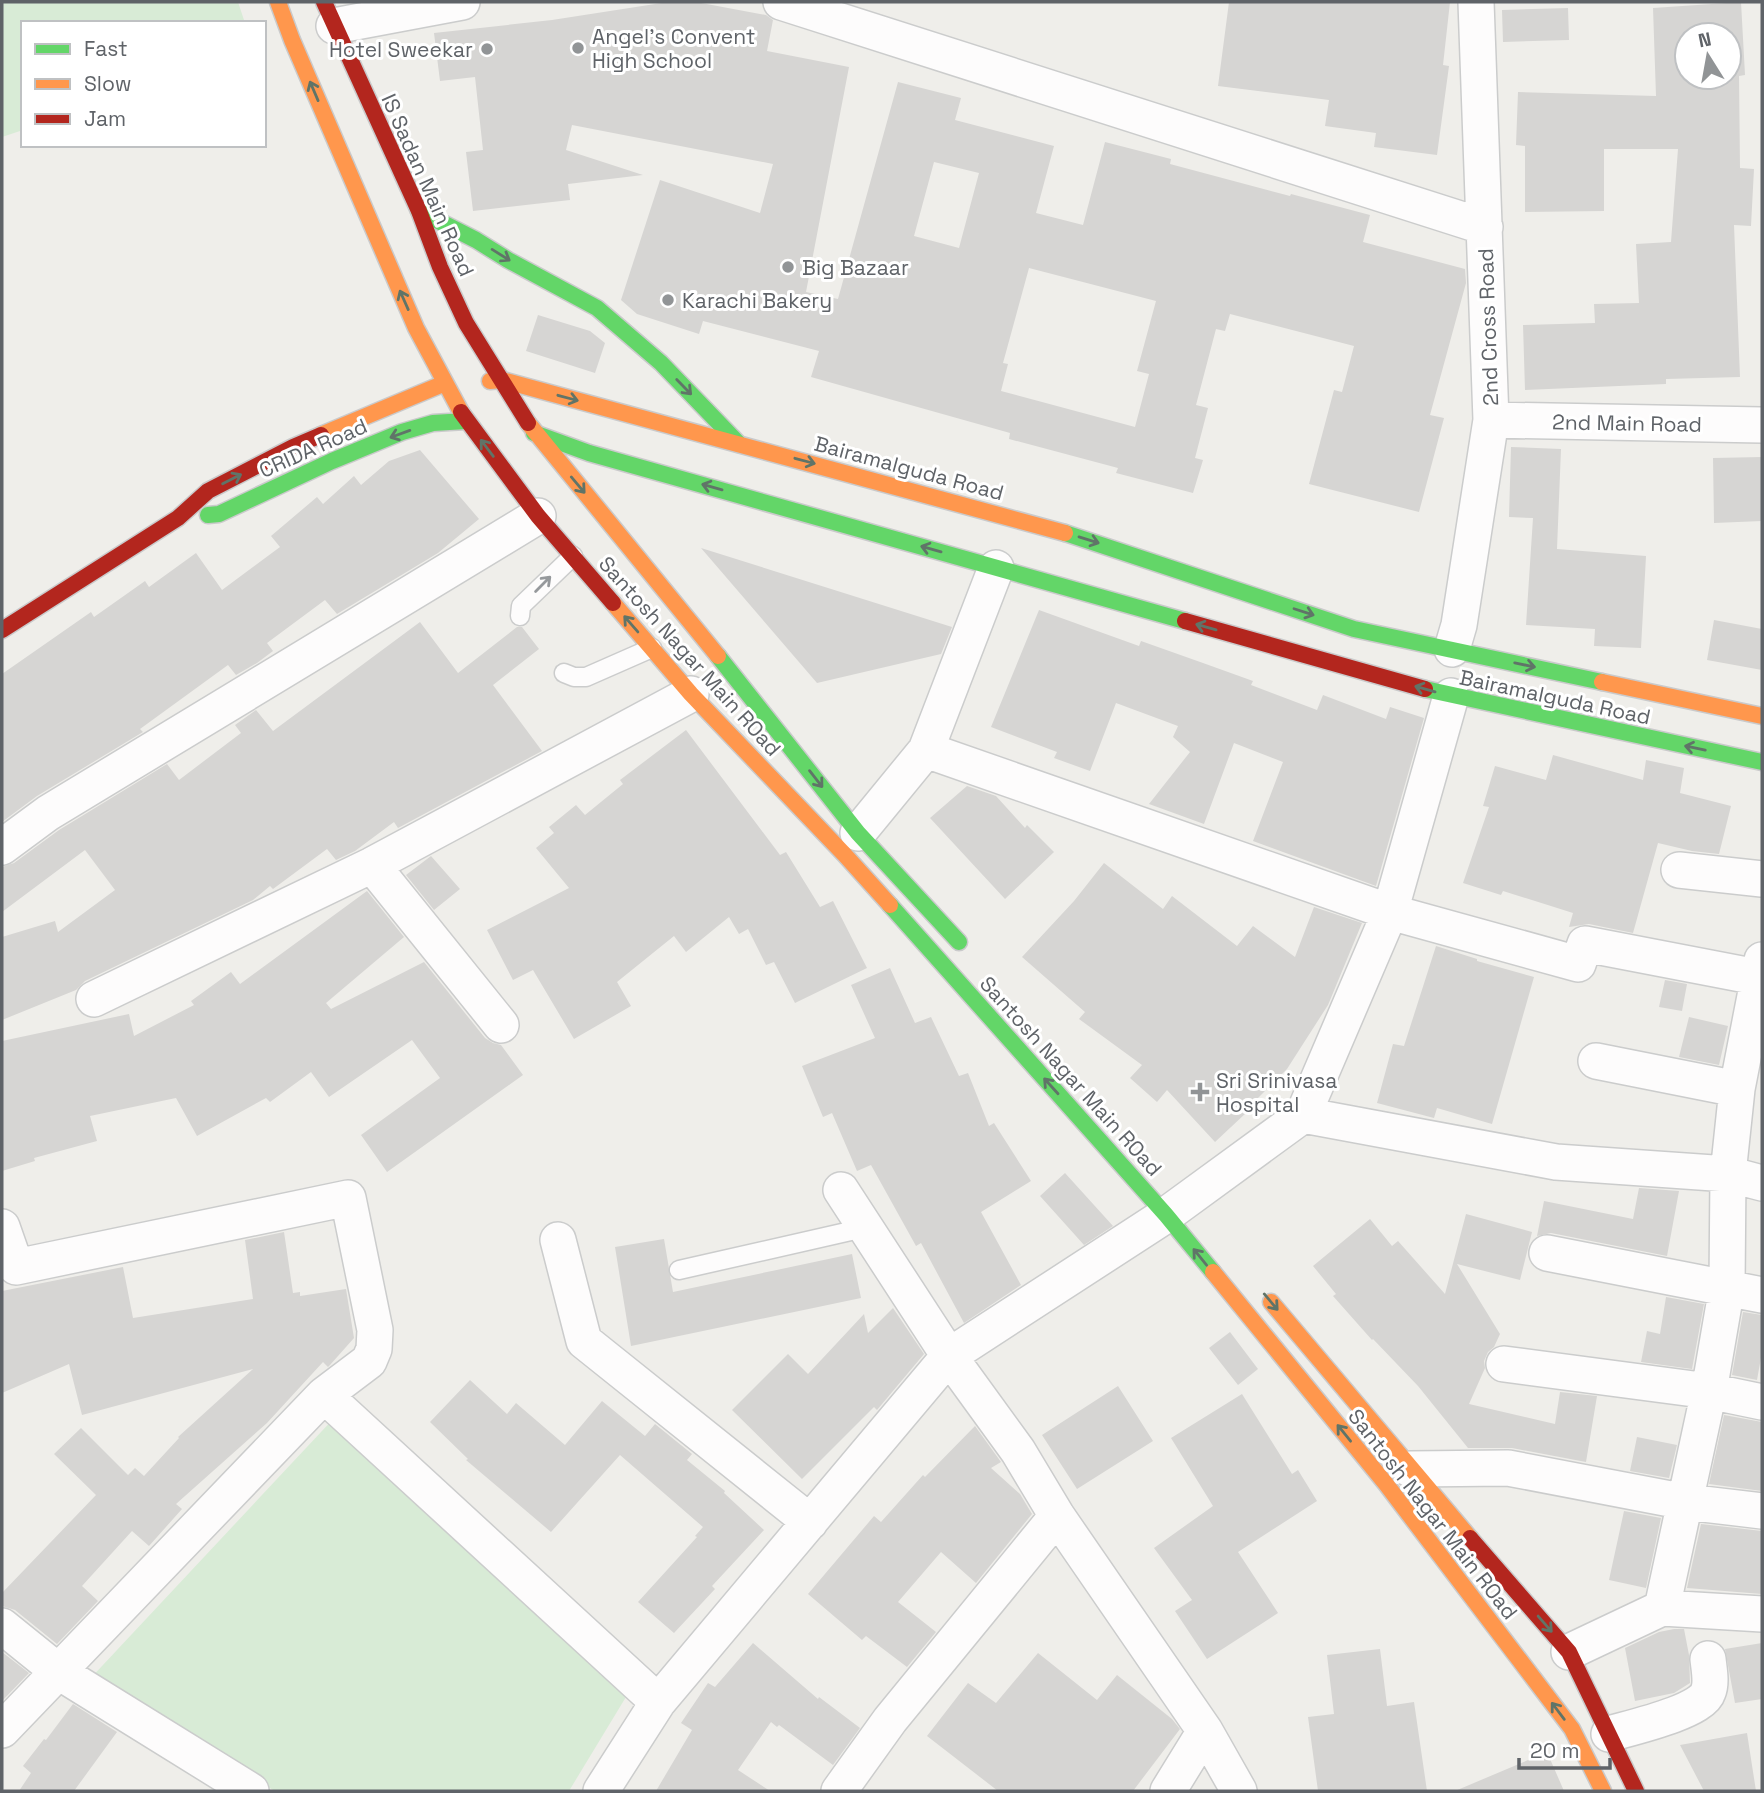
<svg xmlns="http://www.w3.org/2000/svg" width="1764" height="1793" font-family="'Space Grotesk',sans-serif">
	<rect width="100%" height="100%" fill="#efeeea"/>
	<!-- green -->
	<path fill="#d8ebd6" d="M2 2H238L245 23H23V130L2 137Z
		M336 1416 629 1692 569 1791H275L88 1681Z"/>
	<!-- building -->
	<path fill="#d6d5d3" fill-rule="evenodd" d="M668 2H696L766 15 773 20 767 51 849 67 806 292 838 299 898 82 961 98 955 120 1054 146 1036 213 1083 225 1105 142 1171 159 1170 164 1290 196 1291 194 1370 215 1363 242 1465 269 1466 283 1430 415 1444 418 1419 512 1309 484 1334 390 1342 392 1354 346 1230 314 1225 331 1216 329 1196 405 1208 408 1195 458 1203 460 1193 493 1116 473 1118 468 1009 439 1010 433 811 377 819 351 703 321 699 334 637 314 621 300 660 180 760 213 773 164 572 125 566 150 643 175 568 184 570 200 473 211 466 152 483 150 475 77 440 81 434 33 552 20ZM934 162 979 173 959 248 914 236ZM1029 268 1156 301 1137 371 1149 374 1135 427 1001 391 1008 364 1003 363Z
		M1229 2H1450L1443 65 1449 66 1437 155 1374 147 1376 133 1325 126 1329 100 1218 86Z
		M1741 2 1745 75 1739 76 1740 168 1754 169 1751 226 1734 225 1740 377 1666 379V384L1525 390 1523 325 1595 323 1594 304 1639 303 1636 244 1671 242 1678 149H1604V211L1525 212V146L1516 145 1518 92 1656 96 1653 8ZM1687 35H1729V77H1687Z
		M1568 8 1569 40 1503 42 1502 10Z
		M538 315 590 331 605 343 595 373 526 351Z
		M1511 447 1561 449 1557 549 1646 556 1641 648 1594 646 1595 629 1526 625 1533 518 1509 517Z
		M420 450 479 519 438 553 337 614 325 600 267 643 273 651 257 663 236 675 228 665 140 729 143 732 37 796 2 822V674L91 612 94 617 145 581 149 587 196 553 222 590 280 547 271 536 317 497 323 504 354 476 361 485 389 461Z
		M1762 457V521L1714 523 1713 458Z
		M701 548 952 627 941 654 817 683Z
		M1039 610 1139 646 1141 641 1203 663 1253 681 1251 685 1317 710 1323 695 1386 719 1390 707 1424 718 1376 886 1253 841 1283 762 1234 743 1204 824 1149 804 1190 752 1173 737 1178 726 1116 703 1090 771 1054 758 1057 752 991 727Z
		M1714 620 1762 629V670L1707 660Z
		M420 622 458 673 517 627H522L539 649 493 685 542 751 398 828 394 822 355 851 336 860 327 849 273 889 270 886 253 900 85 981 76 990 2 1020V937L55 921 58 932 115 890 85 850 2 912V867L14 863 59 830 167 764 179 780 241 733 235 725 256 710 273 731Z
		M686 730 780 855 786 852 820 907 833 901 867 968 795 1003 774 962 766 965 748 929 739 934 729 917 686 952 674 936 617 982 631 1006 574 1039 533 970 513 980 487 930 569 888 536 848 554 833 549 827 576 805 585 815 623 784 620 780Z
		M1553 755 1643 780 1646 760 1684 768 1680 793 1731 806 1719 854 1692 851 1658 843 1633 933 1589 924 1569 927 1573 913 1503 891 1501 895 1463 883 1489 807 1483 806 1495 766 1546 780Z
		M967 786 996 796 1025 828 1027 825 1054 852 1005 899 930 818Z
		M431 856 460 889 434 910 406 875Z
		M1104 863 1163 909 1172 896 1237 946 1253 926 1295 957 1314 907 1362 923 1328 1005 1287 1069 1245 1111 1246 1113 1215 1142 1167 1090 1157 1102 1130 1078 1142 1065 1079 1019 1085 1012 1022 957 1074 901Z
		M367 891 404 937 326 1003 331 1009 424 962 485 1038 493 1043 501 1045 523 1075 387 1172 361 1135 440 1078 412 1040 329 1097 311 1072 270 1102 266 1098 197 1136 176 1098 90 1116 97 1141 34 1158 35 1161 2 1171V1041L129 1014 134 1036 194 1005 191 1001 231 972 240 984Z
		M1436 946 1477 959V961L1534 977 1492 1124 1437 1108 1434 1118 1377 1103 1393 1044 1404 1046Z
		M890 968 915 1023 931 1017 959 1076 968 1073 989 1126 994 1123 1031 1181 981 1212 1021 1285 964 1323 921 1243 916 1246 871 1165 857 1171 832 1113 823 1117 802 1066 875 1038 851 985Z
		M1665 980 1687 984 1682 1011 1659 1007Z
		M1689 1017 1728 1026 1719 1065 1679 1057Z
		M1065 1173 1113 1226 1084 1245 1040 1196Z
		M1639 1188 1679 1191 1667 1256 1551 1233 1537 1236 1544 1201 1633 1219Z
		M1466 1214 1532 1232 1520 1280 1457 1264 1500 1334 1494 1347 1488 1352 1484 1361 1485 1368 1469 1404 1555 1424 1560 1392 1597 1396 1586 1462 1512 1448H1468L1418 1386 1373 1339 1372 1340 1333 1296 1336 1294 1313 1266 1370 1219 1392 1246 1398 1241 1445 1294Z
		M284 1232 293 1293 300 1292V1296L346 1289 354 1338 330 1365 328 1367 323 1362 267 1423 176 1504 182 1509 149 1546 132 1531 82 1586 98 1601 57 1644 15 1610 2 1606V1593L96 1495 54 1454 81 1428 128 1475 135 1468 144 1476 179 1438 178 1437 253 1369 82 1415 69 1364 2 1393V1291L123 1267 133 1318 253 1299 245 1240Z
		M664 1239 673 1292 852 1254 861 1298 631 1346 615 1247Z
		M1666 1297 1704 1304 1692 1369 1641 1362 1647 1331 1660 1334Z
		M893 1308 924 1354 877 1410 874 1407 802 1479 732 1410 788 1354 808 1374 864 1314 868 1333Z
		M1743 1312 1762 1315V1352L1757 1380 1732 1375Z
		M1230 1332 1258 1369 1238 1385 1209 1348Z
		M470 1380 507 1414 516 1403 565 1445 602 1401 645 1436 655 1424 692 1454 687 1460 725 1491 724 1493 764 1530 712 1586 715 1589 674 1633 638 1602 697 1537 695 1536 703 1527 620 1455 551 1532 466 1460 468 1459 430 1422Z
		M1118 1386 1153 1441 1077 1489 1042 1435Z
		M1242 1394 1292 1474 1298 1470 1317 1501 1238 1552 1278 1613 1207 1659 1175 1611 1192 1600 1154 1548 1213 1506 1171 1438Z
		M1724 1415 1762 1422V1491L1709 1484Z
		M975 1426 1001 1462 991 1468 1020 1494 1032 1514 976 1583 941 1552 898 1602 936 1632 907 1667 866 1636 862 1640 808 1594 874 1516 881 1522 923 1475 925 1477Z
		M1637 1437 1677 1445 1669 1478 1630 1471Z
		M1624 1511 1661 1518 1646 1588 1609 1580Z
		M1701 1524 1762 1531V1594L1687 1588Z
		M1674 1629H1684L1689 1655 1690 1683 1674 1693 1635 1701 1625 1648 1659 1632Z
		M753 1643 818 1699 819 1697 860 1728 833 1765 779 1725 777 1727 771 1722 738 1770 770 1791H656L692 1730 681 1723 708 1683 715 1687Z
		M1762 1643V1699L1735 1703 1725 1649Z
		M1380 1649 1387 1706 1414 1702 1427 1791H1318L1308 1717 1334 1714 1327 1655Z
		M2 1652 29 1673 2 1701Z
		M1038 1653 1097 1700 1117 1675 1172 1719 1180 1729 1133 1791H998L927 1736 968 1683 996 1703Z
		M73 1704 117 1732 74 1791H19L31 1773 23 1766 44 1739 46 1740Z
		M1747 1733 1756 1791H1704L1680 1745Z
		M1547 1752 1564 1791H1455Z"/>
	<g fill="none" stroke-linecap="round" stroke-linejoin="round">
		<!-- lane casing -->
		<g stroke="#cbcccc" stroke-width="21">
			<path id="lane" d="M520 616 521 606 573 556
				M564 673 574 677H586L652 648
				M679 1270 864 1228"/>
		</g>
		<!-- street casing -->
		<g stroke="#cbcccc" stroke-width="38">
			<path id="street" d="M781 2 1485 227
				M334 26 462 2
				M1491 420 1762 425
				M1452 649 1459 625 1491 420 1476 2
				M926 750 1390 912 1578 964 1585 944 1762 978
				M858 833 926 750 996 568
				M2 847 48 813 538 516
				M372 865 501 1025
				M1679 870 1762 879
				M94 999 372 865 691 694
				M1596 1061 1737 1089
				M1303 1115 1556 1162 1728 1174 1762 1183
				M841 1190 949 1356 1018 1451 1057 1516 1205 1731 1239 1791
				M2 1227 16 1267 348 1198 375 1330 374 1349 369 1361 324 1395 2 1730
				M558 1240 584 1341 810 1522
				M1547 1253 1762 1295
				M1504 1364 1709 1391 1762 1402
				M324 1395 658 1702
				M1410 1469 1508 1468 1686 1502 1762 1511
				M1662 1608 1709 1391 1727 1287 1728 1174 1737 1089 1762 960
				M2 1626 59 1672 251 1791
				M1569 1652 1662 1608 1762 1614
				M1609 1734C1629 1728 1702 1712 1708 1692 1712 1683 1709 1669 1708 1659
				M601 1791 658 1702 949 1356 1166 1215 1303 1115 1390 912 1451 696
				M839 1791 890 1720 1057 1516
				M1168 1791 1205 1731"/>
		</g>
		<!-- fast casing -->
		<g stroke="#cacacb" stroke-width="19">
			<path id="fast" d="M419 211 476 240 508 260 597 308 661 363 739 444
				M534 433 589 453 1185 621
				M208 515 219 514 332 461 402 432 433 423 466 421
				M1065 533 1354 629 1602 682
				M718 656 858 833 959 942
				M1425 689 1762 762
				M890 905 1166 1215 1213 1272"/>
		</g>
		<!-- slow casing -->
		<g stroke="#cacacb" stroke-width="19">
			<path id="slow" d="M278 2 292 40 416 328 461 412
				M490 381 502 380 1065 533
				M528 423 718 656
				M321 435 445 383
				M613 603 691 694 844 854 890 905
				M1602 682 1762 716
				M1213 1272 1386 1484 1572 1729 1603 1791
				M1271 1302 1470 1538"/>
		</g>
		<!-- jam casing -->
		<g stroke="#cacacb" stroke-width="19">
			<path id="jam" d="M324 2 419 211 440 267 466 323 528 423
				M461 412 538 516 613 603
				M1185 621 1425 689
				M2 630 178 518 208 491 293 447 321 435
				M1470 1538 1569 1652 1636 1791"/>
		</g>
		<!-- lane -->
		<use href="#lane" stroke="#fdfcfc" stroke-width="18"/>
		<!-- street -->
		<use href="#street" stroke="#fdfcfc" stroke-width="35"/>
		<!-- fast -->
		<use href="#fast" stroke="#63d668" stroke-width="16"/>
		<!-- slow -->
		<use href="#slow" stroke="#ff974d" stroke-width="16"/>
		<!-- jam -->
		<use href="#jam" stroke="#b3261e" stroke-width="16"/>
	</g>
	<!-- one-way arrows -->
	<defs><path id="oneway-shaft" d="M-6 0H5M1.5-3L5.5 0L1.5 3" fill="none" stroke-width="1.6" stroke-linecap="round" stroke-linejoin="round" transform="scale(1.75)"/></defs>
	<g stroke="#607468">
		<use href="#oneway-shaft" transform="translate(314 91) rotate(-113)"/>
		<use href="#oneway-shaft" transform="translate(501 255) rotate(32)"/>
		<use href="#oneway-shaft" transform="translate(404 300) rotate(-114)"/>
		<use href="#oneway-shaft" transform="translate(684 387) rotate(46)"/>
		<use href="#oneway-shaft" transform="translate(568 398) rotate(15)"/>
		<use href="#oneway-shaft" transform="translate(400 434) rotate(160)"/>
		<use href="#oneway-shaft" transform="translate(487 448) rotate(-127)"/>
		<use href="#oneway-shaft" transform="translate(805 461) rotate(15)"/>
		<use href="#oneway-shaft" transform="translate(232 479) rotate(-27)"/>
		<use href="#oneway-shaft" transform="translate(578 485) rotate(50)"/>
		<use href="#oneway-shaft" transform="translate(712 487) rotate(-164)"/>
		<use href="#oneway-shaft" transform="translate(1089 540) rotate(17)"/>
		<use href="#oneway-shaft" transform="translate(931 549) rotate(-164)"/>
		<use href="#oneway-shaft" transform="translate(1304 612) rotate(18)"/>
		<use href="#oneway-shaft" transform="translate(631 624) rotate(-131)"/>
		<use href="#oneway-shaft" transform="translate(1206 627) rotate(-164)"/>
		<use href="#oneway-shaft" transform="translate(1525 665) rotate(12)"/>
		<use href="#oneway-shaft" transform="translate(1425 689) rotate(-164)"/>
		<use href="#oneway-shaft" transform="translate(1695 748) rotate(-168)"/>
		<use href="#oneway-shaft" transform="translate(816 779) rotate(52)"/>
		<use href="#oneway-shaft" transform="translate(1051 1086) rotate(-132)"/>
		<use href="#oneway-shaft" transform="translate(1200 1257) rotate(-129)"/>
		<use href="#oneway-shaft" transform="translate(1271 1302) rotate(50)"/>
		<use href="#oneway-shaft" transform="translate(1344 1433) rotate(-129)"/>
		<use href="#oneway-shaft" transform="translate(1545 1624) rotate(49)"/>
		<use href="#oneway-shaft" transform="translate(1558 1711) rotate(-127)"/>
	</g>
	<use stroke="#96999c" href="#oneway-shaft" transform="translate(543 584) rotate(-45)"/>
	<!-- markers -->
	<g fill="#919496" stroke="#fff" stroke-width="2.5">
		<circle cx="578" cy="48" r="7"/>
		<circle cx="487" cy="49" r="7"/>
		<circle cx="788" cy="267" r="7"/>
		<circle cx="668" cy="300" r="7"/>
		<path d="M1196.5 1081.5h7v7h7v7h-7v7h-7v-7h-7v-7h7z"/>
	</g>
	<g text-anchor="middle" dominant-baseline="central" stroke-width="6" stroke-linejoin="round" paint-order="stroke">
		<!-- poi labels -->
		<g font-size="21" fill="#5f6368" stroke="#fff" text-anchor="start">
			<text x="592" y="36">Angel's Convent<tspan x="592" dy="24">High School</tspan></text>
			<text x="473" y="49" text-anchor="end">Hotel Sweekar</text>
			<text x="802" y="267">Big Bazaar</text>
			<text x="682" y="300">Karachi Bakery</text>
			<text x="1216" y="1080">Sri Srinivasa<tspan x="1216" dy="24">Hospital</tspan></text>
		</g>
		<!-- street labels -->
		<g font-size="21" fill="#5f6368" stroke="#fff">
			<text transform="translate(428 185) rotate(66)">IS Sadan Main Road</text>
			<text transform="translate(1488 327) rotate(-92)">2nd Cross Road</text>
			<text transform="translate(1627 423) rotate(1)">2nd Main Road</text>
			<text transform="translate(313 448) rotate(-24)">CRIDA Road</text>
			<text transform="translate(909 468) rotate(15)">Bairamalguda Road</text>
			<text transform="translate(690 656) rotate(48)">Santosh Nagar Main ROad</text>
			<text transform="translate(1555 697) rotate(12)">Bairamalguda Road</text>
			<text transform="translate(1071 1076) rotate(48)">Santosh Nagar Main ROad</text>
			<text transform="translate(1433 1514) rotate(52)">Santosh Nagar Main ROad</text>
		</g>
	</g>
	<!-- border -->
	<rect width="1764" height="1793" fill="none" stroke="#5f6368" stroke-width="7"/>
	<!-- legend -->
	<rect x="21" y="21" width="245" height="126" fill="#ffffff" stroke="#bfc1c3" stroke-width="2"/>
	<rect x="35" y="44" width="35" height="10" fill="#63d668" stroke="#bfc1c3" stroke-width="2"/>
	<text x="84" y="56" font-size="21" fill="#5f6368">Fast</text>
	<rect x="35" y="79" width="35" height="10" fill="#ff974d" stroke="#bfc1c3" stroke-width="2"/>
	<text x="84" y="91" font-size="21" fill="#5f6368">Slow</text>
	<rect x="35" y="114" width="35" height="10" fill="#b3261e" stroke="#bfc1c3" stroke-width="2"/>
	<text x="84" y="126" font-size="21" fill="#5f6368">Jam</text>
	<!-- north arrow -->
	<g transform="translate(1708 56) rotate(349)"><circle r="33" fill="#ffffff" stroke="#bfc1c3" stroke-width="2"/>
	<path d="M0-5L12 26L0 18L-12 26Z" fill="#919496"/>
	<text y="-10" font-size="19" font-weight="bold" text-anchor="middle" fill="#5f6368">N</text>
	</g>
	<!-- scale -->
	<path d="M1519 1758v10h91v-10" fill="none" stroke="#5f6368" stroke-width="3.5"/>
	<text x="1530" y="1758" font-size="21" fill="#5f6368" stroke="#ffffff" stroke-width="5" paint-order="stroke">20 m</text>
</svg>
